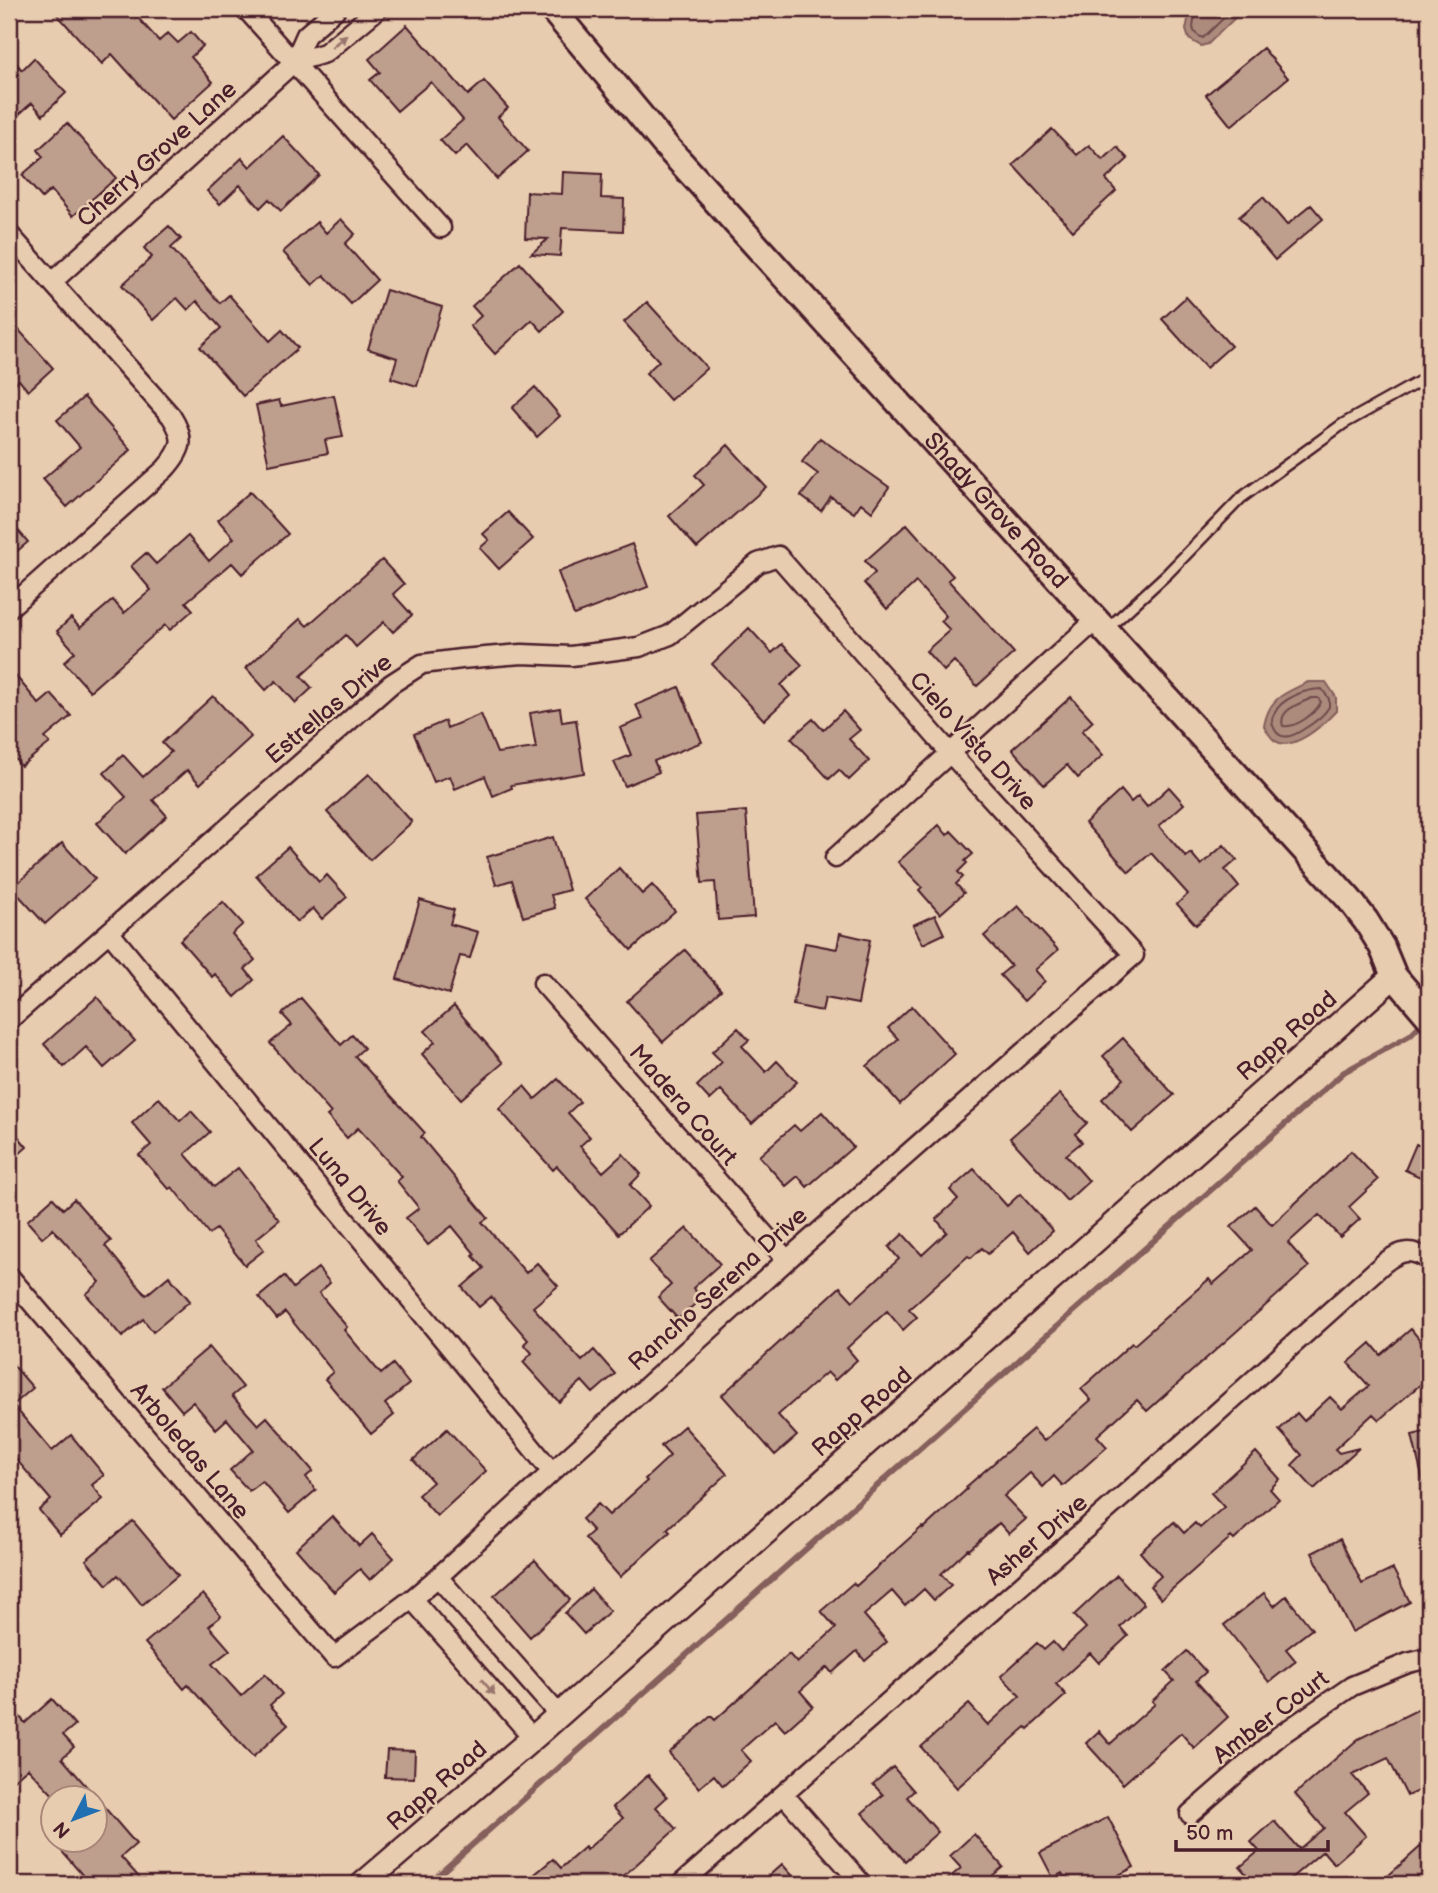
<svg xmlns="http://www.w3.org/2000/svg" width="1438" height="1893" font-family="'Balsamiq Sans',sans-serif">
	<rect width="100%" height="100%" fill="#e8ccaf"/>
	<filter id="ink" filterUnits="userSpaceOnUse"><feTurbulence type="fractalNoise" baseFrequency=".0143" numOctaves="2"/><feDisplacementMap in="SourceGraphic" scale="14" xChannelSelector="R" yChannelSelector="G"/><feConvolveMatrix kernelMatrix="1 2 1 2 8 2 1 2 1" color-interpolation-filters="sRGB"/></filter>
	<g filter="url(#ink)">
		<!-- water -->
		<path fill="#ac8a7c" stroke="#855f5c" stroke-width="2" d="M1190 9H1244L1208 44 1201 46 1189 39 1186 30Z
			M1308 682H1326L1336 697V711C1324 724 1292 754 1274 740 1270 737 1267 730 1264 726 1269 697 1284 694 1308 682Z"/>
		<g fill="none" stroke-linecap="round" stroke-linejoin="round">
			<!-- shore -->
			<path stroke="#714a4b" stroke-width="2" d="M1196 9C1195 22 1187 32 1203 38L1233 9
				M1322 689 1329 699V707C1323 717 1314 723 1304 729 1295 735 1282 742 1275 730 1272 725 1271 719 1274 714 1281 698 1306 689 1322 689Z
				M1312 698H1318L1321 702C1315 714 1296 728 1283 726 1278 710 1299 704 1312 698Z"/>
			<!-- stream -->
			<path stroke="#855f5c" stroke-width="6" d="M428 1884 1344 1072 1410 1035 1425 1020"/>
		</g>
		<!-- building -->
		<path fill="#be9e8d" stroke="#4a1f2b" stroke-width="2" d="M52 9H130L159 41 168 33 178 43 191 32 203 46 191 57 213 82 171 120 112 54 102 64Z
			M407 25 468 95 484 81 508 108 498 117 528 151 497 179 467 145 455 156 440 140 463 120 431 82 397 111 370 80 380 72 369 59Z
			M1263 48 1288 78 1231 126 1206 95Z
			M9 55 22 70 34 58 66 93 43 115 32 103 9 123Z
			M67 123 116 178 73 216 51 190 42 198 22 175 43 157 38 150Z
			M1052 129 1077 155 1089 145 1103 160 1117 147 1128 159 1106 179 1116 191 1073 231 1013 165Z
			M283 136 319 175 281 211 269 199 260 208 240 185 220 204 207 191 242 158 250 167Z
			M563 172 602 174 601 198 624 199 623 231 562 228 560 256 531 254 548 239 525 238 527 192 562 194Z
			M1263 197 1287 225 1311 205 1323 219 1275 260 1239 217Z
			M341 219 355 234 345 244 377 280 351 304 324 275 313 285 283 252 317 222 326 233Z
			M169 226 181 239 171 248 220 303 229 295 270 341 282 330 298 348 243 396 200 347 221 328 197 301 188 310 177 298 153 320 122 285 152 257 144 248Z
			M520 263 563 311 542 331 532 320 495 354 470 326 481 316 472 306Z
			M386 290 442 307 417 386 391 378 397 358 368 349Z
			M1186 297 1231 346 1206 368 1162 319Z
			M647 302 707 368 670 400 646 373 659 361 624 322Z
			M9 319 53 368 28 391 19 380 9 389Z
			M535 387 560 416 537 437 512 408Z
			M334 395 343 437 325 440 328 453 269 465 256 405 279 400 281 406Z
			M84 397 131 450 67 507 43 479 80 447 57 420Z
			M820 438 889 487 872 512 861 503 854 513 831 497 821 511 801 496 818 474 802 462Z
			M728 445 766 487 697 548 669 516 704 485 695 475Z
			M250 492 288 534 242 574 232 563 186 602 193 610 170 630 165 625 90 691 64 662 75 652 57 631 71 618 80 628 113 600 124 613 151 590 131 566 146 553 156 564 188 536 209 561 234 538 218 520Z
			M508 512 533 539 499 569 480 548 489 540 483 534Z
			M9 520 28 542 9 558Z
			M907 524 953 576 948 580 1014 653 977 686 954 661 944 671 926 651 950 630 941 621 946 616 916 582 887 609 864 583 875 573 865 561Z
			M632 544 648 587 574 615 558 572Z
			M382 560 404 584 393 594 412 615 393 632 384 622 356 647 346 635 301 676 312 688 296 703 276 681 266 690 246 668 300 619 307 626Z
			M749 628 772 653 782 644 802 665 781 685 790 696 764 720 712 664Z
			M9 668 39 704 51 694 71 716 45 738 50 743 21 766 9 751Z
			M679 687 702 742 654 761 659 772 625 786 614 762 631 755 620 728 643 719 636 705Z
			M213 696 251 737 200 784 187 770 153 800 167 816 125 854 97 823 126 797 104 773 123 755 143 777 171 752 162 743Z
			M1071 697 1093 721 1082 731 1103 755 1078 778 1067 765 1044 785 1012 749Z
			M560 708 562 722 576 720 584 773 511 785 512 788 493 796 485 776 455 789 450 776 434 782 414 734 445 721 447 728 481 714 497 753 536 748 530 713Z
			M843 711 860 730 849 739 869 761 849 780 839 770 829 779 791 738 813 719 823 730Z
			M369 774 412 822 370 860 327 812Z
			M1169 787 1184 804 1159 826 1186 857 1191 853 1201 865 1224 845 1237 860 1225 870 1239 887 1196 925 1177 904 1188 894 1151 853 1129 872 1085 823 1121 790 1131 802 1138 796 1147 807Z
			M746 811 754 917 718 920 715 882 702 883 696 815Z
			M939 825 947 835 951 831 973 854 965 861 967 863 958 872 963 877 956 884 964 893 940 914 919 890 922 887 898 862Z
			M553 837 569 890 551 895 555 908 523 917 512 880 496 885 487 857Z
			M62 843 95 879 45 924 12 888Z
			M288 847 319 882 327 875 347 897 322 919 313 908 297 922 256 875Z
			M619 868 642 894 652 885 675 911 631 950 585 899Z
			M420 900 454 910 450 924 478 932 470 958 460 956 449 994 397 979Z
			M223 902 243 924 232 934 255 960 245 969 254 980 235 997 215 974 212 977 180 940Z
			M1018 906 1058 950 1035 970 1045 981 1024 1001 1000 975 1011 966 984 936Z
			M935 915 944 934 923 944 913 925Z
			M840 933 870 940 858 1004 825 998 822 1011 793 1005 805 943 837 949Z
			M685 950 721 990 663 1042 627 1001Z
			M97 997 135 1041 104 1068 86 1047 64 1067 44 1044Z
			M301 998 341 1045 352 1035 364 1048 355 1056 425 1133 421 1137 488 1218 482 1222 526 1273 537 1263 558 1286 533 1307 582 1361 594 1350 615 1374 593 1393 582 1381 559 1402 523 1362 532 1353 524 1344 528 1340 491 1297 479 1307 462 1287 484 1268 473 1256 475 1254 452 1226 428 1245 406 1218 419 1208 397 1181 402 1177 358 1128 347 1138 327 1116 331 1113 270 1043 292 1025 282 1014Z
			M454 1006 503 1063 461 1099 422 1054 435 1042 425 1031Z
			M912 1006 955 1054 900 1104 867 1066 898 1039 888 1028Z
			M738 1028 749 1040 742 1046 766 1072 777 1061 797 1082 752 1124 721 1090 710 1100 697 1086 722 1062 712 1052Z
			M1123 1038 1174 1095 1132 1132 1102 1099 1124 1079 1103 1056Z
			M558 1079 580 1102 568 1113 590 1137 580 1146 603 1172 623 1154 641 1174 630 1185 649 1206 619 1234 557 1166 553 1170 499 1109 524 1086 535 1099Z
			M1060 1094 1087 1123 1075 1134 1082 1142 1066 1155 1089 1181 1067 1201 1010 1138Z
			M159 1098 180 1121 191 1111 210 1132 185 1154 214 1187 238 1168 279 1220 256 1239 264 1250 245 1265 216 1229 209 1234 172 1187 169 1189 139 1155 151 1145 132 1123Z
			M822 1112 853 1147 807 1187 798 1176 786 1186 759 1156 794 1125 800 1131Z
			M9 1125 27 1147 9 1163Z
			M1416 1144 1429 1150V1181L1405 1170Z
			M1351 1151 1378 1180 1349 1207 1360 1219 1340 1237 1319 1215 1288 1243 1309 1267 1147 1411 1137 1400 1097 1436 1107 1447 1063 1486 1054 1476 1043 1487 1030 1473 1004 1496 1026 1519 1009 1534 999 1523 969 1550 968 1549 941 1574 951 1585 934 1600 924 1589 905 1606 892 1591 864 1615 887 1642 865 1661 857 1651 832 1673 827 1667 800 1691 813 1706 785 1731 775 1720 741 1750 751 1761 723 1786 714 1775 699 1788 669 1753 711 1716 715 1720 789 1654 797 1663 836 1628 821 1611 853 1583 856 1586 922 1527 923 1529 967 1489 966 1487 1033 1429 1044 1441 1091 1400 1081 1389 1132 1343 1134 1345 1209 1279 1213 1284 1252 1250 1231 1227 1255 1206 1272 1225Z
			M974 1169 1007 1206 1020 1194 1053 1231 1030 1252 1013 1232 988 1254 982 1248 971 1258 968 1256 909 1309 917 1317 903 1330 887 1311 847 1348 857 1360 835 1380 827 1372 778 1415 797 1436 775 1455 722 1395 840 1287 853 1301 899 1259 889 1247 903 1234 922 1255 947 1232 936 1219 958 1199 950 1190Z
			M53 1198 63 1209 74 1199 111 1241 105 1246 146 1295 169 1276 190 1301 153 1332 143 1319 122 1337 86 1294 100 1282 53 1229 42 1238 27 1221Z
			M687 1228 720 1264 693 1288 702 1298 678 1319 658 1297 671 1285 649 1261Z
			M318 1268 330 1283 319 1293 347 1327 344 1330 381 1374 393 1364 409 1384 385 1404 394 1415 371 1434 325 1379 333 1372 285 1312 277 1319 259 1297 284 1276 293 1288Z
			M1411 1329 1429 1351V1358L1421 1365 1429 1374V1377L1379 1420 1373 1414 1335 1449 1339 1453 1359 1448 1314 1489 1292 1465 1302 1455 1279 1430 1297 1413 1304 1421 1330 1397 1342 1409 1369 1386 1348 1363 1371 1343 1381 1355Z
			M209 1347 243 1387 232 1396 258 1425 267 1417 313 1471 306 1477 316 1490 289 1513 262 1481 249 1491 230 1470 253 1450 227 1419 216 1429 193 1402 182 1411 162 1387Z
			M9 1360 33 1388 13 1405 52 1451 71 1435 104 1475 92 1485 103 1499 60 1535 39 1510 51 1500 9 1451Z
			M684 1426 727 1474 667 1529 670 1532 620 1577 585 1538 593 1531 582 1519 598 1504 609 1515 647 1481 645 1479 670 1456 661 1446Z
			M447 1429 486 1471 437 1516 418 1495 433 1482 413 1460Z
			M1429 1431V1480L1423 1481 1412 1435Z
			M1256 1452 1280 1479 1270 1489 1279 1499 1234 1540 1231 1537 1161 1599 1150 1586 1161 1576 1140 1552 1174 1522 1184 1533 1195 1523 1200 1528 1224 1507 1211 1493Z
			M332 1516 359 1546 372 1534 394 1558 370 1580 360 1569 334 1592 296 1549Z
			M133 1521 178 1575 142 1605 118 1575 107 1585 86 1560Z
			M1340 1539 1362 1584 1393 1569 1410 1602 1352 1632 1312 1553Z
			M535 1560 570 1600 530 1637 494 1596Z
			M1117 1575 1144 1604 1120 1627 1128 1636 1099 1663 1090 1653 1056 1684 1066 1695 1028 1729 1026 1727 957 1788 921 1747 969 1704 988 1725 1020 1696 1001 1676 1037 1643 1044 1650 1053 1642 1061 1651 1086 1628 1074 1615Z
			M591 1589 610 1611 584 1634 565 1613Z
			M1264 1593 1274 1606 1286 1596 1312 1629 1286 1649 1296 1661 1269 1682 1224 1625Z
			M203 1594 221 1616 209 1626 230 1650 212 1664 241 1696 265 1674 282 1694 270 1705 288 1725 253 1757 188 1685 184 1689 145 1643Z
			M1187 1651 1206 1672 1196 1681 1228 1717 1194 1748 1181 1733 1123 1784 1086 1743 1099 1731 1110 1744 1155 1704 1152 1701 1174 1681 1165 1671Z
			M52 1699 75 1725 63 1735 74 1747 62 1758 136 1844 121 1857 145 1884H90L52 1840H94V1798H56L28 1768 9 1784V1704L25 1723Z
			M1425 1706 1429 1715V1764L1422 1768 1429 1786 1407 1796 1388 1758 1352 1775 1368 1793 1345 1812 1366 1836 1334 1864 1323 1851 1284 1884H1255L1240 1867 1259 1851 1251 1842 1274 1821 1299 1849 1324 1828 1295 1794 1358 1739Z
			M387 1750 415 1751 414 1778 385 1777Z
			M893 1767 914 1791 907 1797 938 1832 905 1861 862 1813 883 1795 873 1784Z
			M648 1775 667 1797 656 1807 676 1829 629 1871 612 1884H523L553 1859 561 1868 585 1847 586 1850 623 1818 613 1807Z
			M1108 1817 1134 1867 1102 1884H1068L1062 1873 1053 1878 1040 1853Z
			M974 1834 1003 1867 992 1876 999 1884H942L961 1868 950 1856Z
			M1429 1839V1884H1379Z
			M782 1864 800 1884H760Z"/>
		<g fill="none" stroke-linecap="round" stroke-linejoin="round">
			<!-- service casing -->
			<g stroke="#4a1f2b" stroke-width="14">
				<path id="service" d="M1106 630 1168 573 1241 498 1343 424 1422 380 1429 375"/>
			</g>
			<!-- minor casing -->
			<g stroke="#4a1f2b" stroke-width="23">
				<path id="minor" d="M246 9 441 228
					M294 62 325 53 378 9
					M9 234 171 416C186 439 183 449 165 469L9 608
					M52 282 294 62 306 35 336 9
					M835 858 1095 621
					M110 933 552 1472
					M543 983 787 1260
					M9 1020 391 684 422 664 461 659 522 654 571 656 639 647 670 635 758 563 778 556 951 754 1134 955 787 1260 552 1472 438 1577 412 1599 334 1657 9 1276
					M438 1577 559 1715
					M412 1599 533 1738
					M784 1795 862 1884
					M1190 1814 1279 1736 1352 1686 1408 1663 1429 1658
					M681 1884 1189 1438 1384 1263C1401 1250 1411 1248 1429 1260"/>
			</g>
			<!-- tertiary casing -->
			<g stroke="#4a1f2b" stroke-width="28">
				<path id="tertiary" d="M363 1884 540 1732 1394 976"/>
			</g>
			<!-- secondary casing -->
			<g stroke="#4a1f2b" stroke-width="30">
				<g id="secondary">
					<path id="s1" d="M552 9 666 146 1349 899 1366 921 1382 947 1394 976 1429 1017"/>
				</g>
			</g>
			<!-- service -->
			<use href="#service" stroke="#e8ccaf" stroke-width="9"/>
			<!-- minor -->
			<use href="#minor" stroke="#e8ccaf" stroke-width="18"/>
			<!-- tertiary -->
			<use href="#tertiary" stroke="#e8ccaf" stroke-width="23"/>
			<!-- secondary -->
			<use href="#secondary" stroke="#e8ccaf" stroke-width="24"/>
		</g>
		<!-- one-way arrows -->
		<defs><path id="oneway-solid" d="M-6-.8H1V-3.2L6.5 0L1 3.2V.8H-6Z" transform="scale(1.75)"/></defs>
		<g fill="#99766d">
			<use href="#oneway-solid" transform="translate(339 41) rotate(-40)"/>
			<use href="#oneway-solid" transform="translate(488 1687) rotate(49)"/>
		</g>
	</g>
	<g text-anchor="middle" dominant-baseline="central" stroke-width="5" stroke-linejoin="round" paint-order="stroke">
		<!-- street labels -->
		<g font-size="24" fill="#4a1f2b" stroke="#e8ccaf">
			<text transform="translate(157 154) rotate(-42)">Cherry Grove Lane</text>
			<text stroke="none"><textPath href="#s1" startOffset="670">Shady Grove Road</textPath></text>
			<text transform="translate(329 709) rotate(-40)">Estrellas Drive</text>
			<text transform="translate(973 741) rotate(48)">Cielo Vista Drive</text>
			<text transform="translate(1287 1036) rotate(-41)">Rapp Road</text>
			<text transform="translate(683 1105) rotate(49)">Madera Court</text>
			<text transform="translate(350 1187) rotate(51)">Luna Drive</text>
			<text transform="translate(718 1289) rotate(-42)">Rancho Serena Drive</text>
			<text transform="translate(862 1412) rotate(-41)">Rapp Road</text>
			<text transform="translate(190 1451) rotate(50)">Arboledas Lane</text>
			<text transform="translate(1037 1540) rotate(-41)">Asher Drive</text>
			<text transform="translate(1271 1717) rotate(-37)">Amber Court</text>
			<text transform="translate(437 1786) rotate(-41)">Rapp Road</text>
		</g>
	</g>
	<!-- margin -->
	<rect width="1438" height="1893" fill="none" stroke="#e8ccaf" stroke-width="35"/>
	<rect x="18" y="18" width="1403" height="1858" fill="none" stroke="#4a1f2b" stroke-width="2.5" filter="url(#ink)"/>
	<!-- north arrow -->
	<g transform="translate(74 1819) rotate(228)"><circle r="33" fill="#e8ccaf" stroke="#a9877a" stroke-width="2"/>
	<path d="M0-5L12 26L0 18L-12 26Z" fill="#1f6fb2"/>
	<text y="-10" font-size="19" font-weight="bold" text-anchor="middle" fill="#4a1f2b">N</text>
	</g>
	<!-- scale -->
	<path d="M1176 1840v10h152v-10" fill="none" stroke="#4a1f2b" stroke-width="3.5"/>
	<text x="1186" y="1840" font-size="21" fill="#4a1f2b" stroke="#e8ccaf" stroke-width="5" paint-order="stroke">50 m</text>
</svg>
